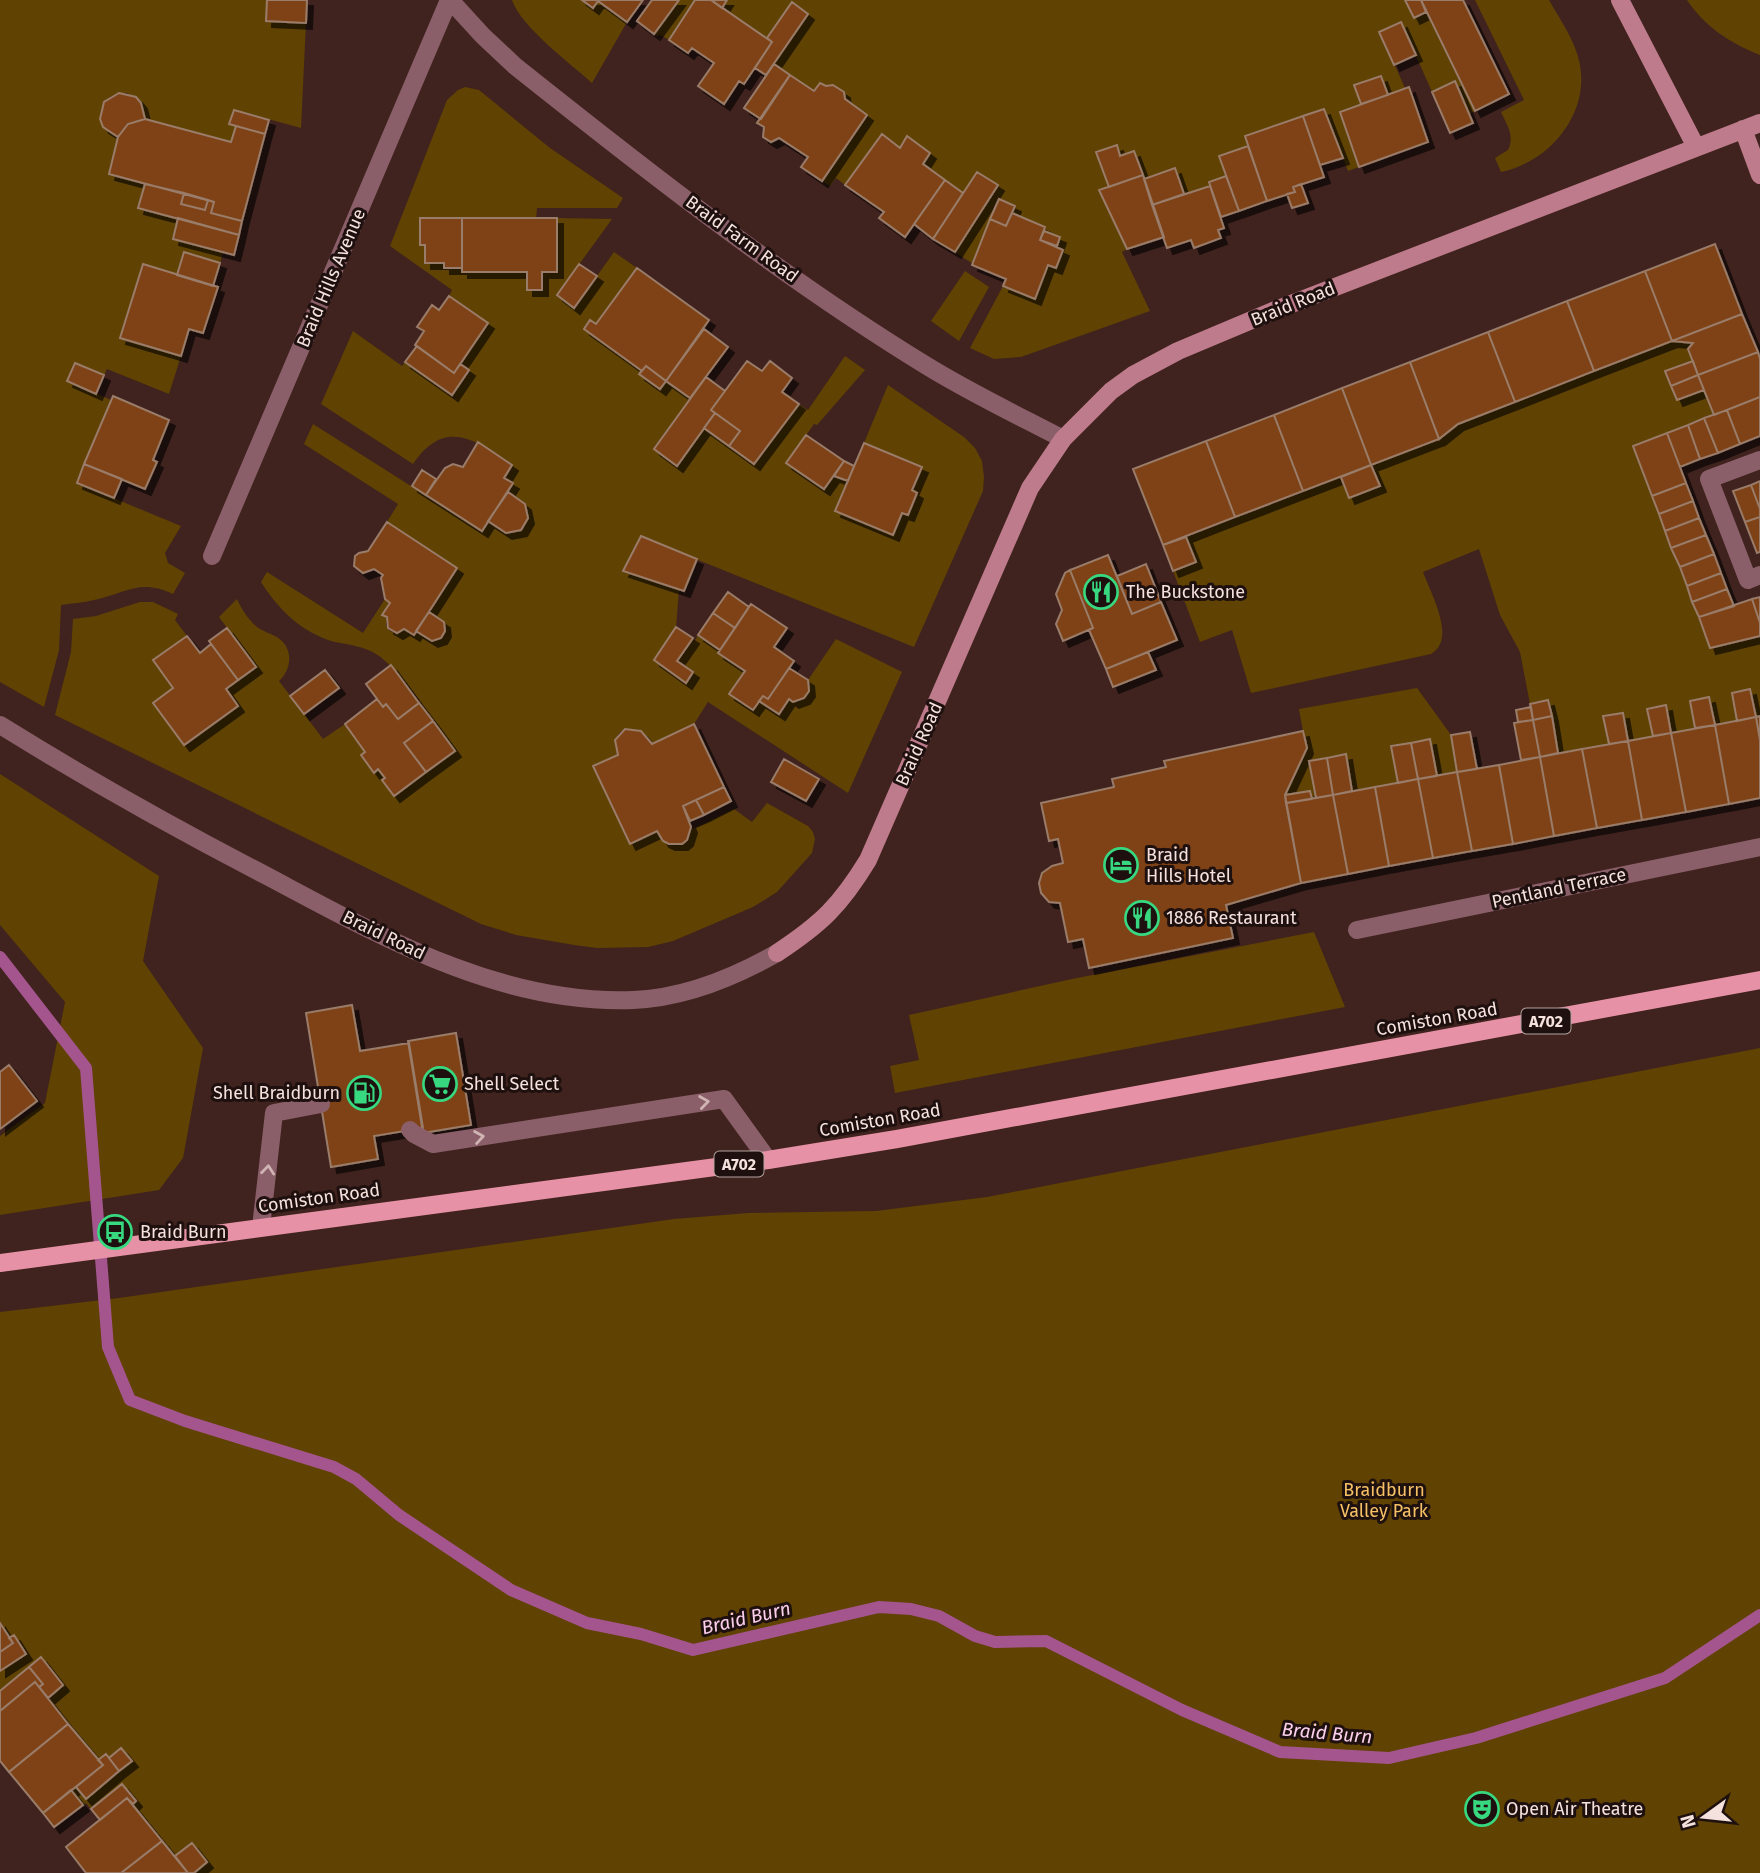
<svg xmlns="http://www.w3.org/2000/svg" width="1760" height="1873" font-family="'Fira Sans',sans-serif">
	<defs>
		<filter id="shadow"><feDropShadow dx="6" dy="6" stdDeviation="0" flood-color="#0009"/></filter>
	</defs>
	<rect width="100%" height="100%" fill="#40231e"/>
	<!-- green -->
	<path fill="#604203" d="M0 0H267L266 21 306 23 301 128 234 110 230 124 236 126 231 142 145 119 141 103 127 93 111 96C95 111 99 128 118 137L109 174 145 184 139 207 178 218 173 239 223 253 220 263 177 275 143 264 120 338 181 356 169 394 107 369 104 375 76 363 68 381 111 400 77 483 181 526 165 553 168 563 185 573 173 594C140 578 126 593 94 600 83 603 72 603 61 605L59 650 44 707 0 682Z
		M512 0H582L593 8 598 1 627 22 592 83C570 63 521 27 512 0Z
		M679 0H695L669 40 659 34 658 36 654 34Z
		M727 0H1405L1414 18 1426 12 1475 111 1469 114 1455 82 1432 92 1401 22 1380 32 1405 88 1388 95 1381 76 1355 85 1361 104 1340 112 1359 167 1348 171 1324 109 1245 136 1248 146 1220 156 1226 176 1209 182 1210 186 1184 194 1175 168 1144 179 1134 151 1120 156 1116 145 1096 152 1109 187 1099 191 1127 249 1122 252 1150 311 1021 357 994 359 970 348 1003 286 1035 299 1048 265 1056 268 1063 250 1057 246 1060 237 1044 231 1045 227 1012 213 1014 206 999 199 973 264 955 252 997 185 977 172 963 193 923 164 930 152 908 137 900 148 882 135 845 185 836 178 830 186 822 181 867 115 845 99 844 92 833 85 826 86 820 83 814 91 774 64 808 13 792 2 767 38 722 8Z
		M1475 0H1549C1558 16 1569 32 1575 48 1598 103 1555 161 1501 172L1495 158 1508 150C1515 136 1507 125 1501 112L1524 100Z
		M1687 0H1760V55C1730 43 1705 27 1687 0Z
		M465 87 479 90 550 148 623 198 617 208H537L536 219 420 218V245H425V263H444L462 268 463 272H527L542 290V272H557V218L612 219 557 295 575 307 614 252 637 268 596 324 590 320 584 329 642 371 639 374 660 389 666 381 690 398 654 449 676 466 704 428 754 464 799 404 808 410 845 356 865 370 817 425 814 424 787 463 824 489 834 476 848 481 836 511 893 535 902 513 917 493 912 490 921 467 864 443 888 385 964 437 975 448 982 461 984 477 983 491 914 647 641 537 624 571 679 590 676 627 654 660 686 682 693 672 677 661 693 638 694 642 698 635 720 650 719 653 745 671 729 694 759 701 779 714 789 699 793 702 804 698 809 691 808 680 836 639 902 672 848 793 708 702 694 724 652 744C638 720 607 726 618 755L593 767 630 844 657 831C668 848 684 853 691 830L734 809 752 822 767 803 808 826 813 832 815 839 812 853 777 892 753 907 673 941 648 947 597 948 574 945 516 935 481 924 55 715 71 652 73 619 96 616 140 602H153L178 614 175 620 187 636 153 660 173 688 153 703 184 745 238 706 226 689 256 667 219 617 237 599C242 610 248 619 257 627 264 632 270 633 277 637 294 648 292 669 279 681L323 739 345 724 365 752 361 755 374 772 378 769 385 778 382 781 394 796 455 751C435 724 403 671 376 654 363 646 350 645 335 642 302 633 279 610 261 582L267 572 363 633 385 599 390 603 383 615 387 617 386 625 390 631 397 633C411 626 420 633 432 641 442 637 446 633 444 622L429 612 457 568 387 522 398 504 304 444 313 424 482 531 488 521 506 533 520 530 528 518 525 504 508 492 512 483 504 478 512 464C475 440 445 417 413 464L321 404 353 331 402 366 405 362 452 394 469 370 460 364 488 323 449 296 452 290 390 246 447 100 458 90Z
		M965 271 989 287 959 341 931 321Z
		M1672 341 1693 343 1688 349 1693 361 1665 372 1677 400 1704 390 1714 415 1633 447 1710 647 1760 636V716L1756 717 1750 690 1732 693 1737 721 1715 725 1709 697 1690 701 1695 728 1671 733 1666 705 1648 708 1653 736 1628 741 1622 713 1603 717 1609 744 1558 753 1549 701 1530 704 1520 652 1500 615 1479 549 1423 572C1431 594 1457 639 1431 654L1251 693 1232 630 1200 642 1173 571 1196 562 1186 537 1341 477 1349 498 1380 487 1371 465 1458 424Z
		M1417 688 1451 735 1457 772 1437 776 1430 739 1391 747 1398 783 1352 791 1345 754 1309 761 1316 798 1312 799 1310 791 1285 795 1306 748 1299 709Z
		M0 774 159 876 143 961 203 1048 183 1158 159 1190 0 1215V1136L45 1103 65 1002 0 925Z
		M1314 932 1345 1007 895 1093 890 1066 919 1060 909 1015 1072 979Z
		M1760 1048V1873H197L195 1872 207 1862 192 1843 175 1856 133 1804 136 1801 122 1784 91 1809 86 1803 83 1805 71 1790 76 1787 85 1798 132 1760 121 1748 109 1758 98 1760 48 1698 63 1685 41 1658 0 1691V1671L14 1635 9 1638 0 1623V1312L119 1298 674 1219 748 1213 876 1211 987 1197Z"/>
	<g fill="none" stroke-linecap="round" stroke-linejoin="round">
		<!-- stream -->
		<path stroke="#a4558e" stroke-width="12" d="M0 957 86 1068 108 1347 130 1400 185 1421 334 1467 356 1479 399 1515 511 1590 587 1623 641 1634 693 1650 879 1607 911 1609 939 1616 975 1636 995 1642 1046 1641 1182 1710 1280 1752 1389 1758 1476 1738 1665 1678 1760 1615"/>
	</g>
	<!-- building -->
	<path fill="#7f4314" stroke="#997b69" stroke-width="2" filter="url(#shadow)" d="M267 0H307L306 23 266 21Z
		M582 0H643L627 22 598 1 593 8Z
		M652 0H679L654 34 637 21Z
		M695 0H711L772 42 744 84 739 81 724 104 698 86 714 63 692 48 688 53 669 40Z
		M711 0H727L722 8Z
		M1405 0H1421L1426 12 1414 18Z
		M1421 0H1463L1509 94 1475 111Z
		M792 2 808 14 766 75 755 68 772 42 767 38Z
		M1401 22 1416 55 1394 65 1379 32Z
		M774 64 790 75 761 119 744 108Z
		M790 75 814 91 820 83 826 86 833 85 844 92 845 99 867 115 822 181 801 167 808 157 779 138 771 142 763 137 764 127 757 123Z
		M1381 76 1388 95 1361 104 1354 85Z
		M1455 81 1473 123 1450 133 1432 92Z
		M1409 87 1428 142 1359 167 1340 112Z
		M119 93 136 97 141 103 145 119 128 124 118 137 103 127 100 119 104 102Z
		M1324 109 1343 158 1320 165 1303 116Z
		M234 110 269 120 265 134 229 124Z
		M1303 116 1324 177 1293 187 1295 192 1267 201 1245 136Z
		M145 119 231 142 236 126 265 134 242 221 211 213 214 202 109 174 118 137 128 124Z
		M882 134 900 148 907 136 930 153 923 164 945 180 905 237 879 218 884 212 845 185Z
		M1117 145 1120 156 1134 151 1143 175 1109 187 1096 152Z
		M1248 146 1267 201 1239 211 1219 156Z
		M1175 168 1184 194 1152 205 1144 179Z
		M977 172 998 185 955 252 933 239Z
		M1143 175 1164 237 1127 249 1099 190Z
		M1226 176 1239 211 1221 217 1209 182Z
		M945 180 963 193 933 239 914 224Z
		M145 184 184 193 181 204 205 210 208 200 214 202 211 213 242 221 239 235 138 208Z
		M1301 184 1308 203 1292 208 1287 194 1295 192 1293 187Z
		M1210 186 1224 228 1218 230 1221 238 1194 248 1191 240 1167 248 1152 205Z
		M184 193 208 200 205 210 181 204Z
		M999 199 1015 206 1006 226 990 219Z
		M1012 213 1045 227 1040 240 1063 250 1056 268 1048 265 1035 299 1003 286 1006 279 972 265 990 219 1006 226Z
		M178 218 239 235 234 255 173 239Z
		M420 218H462V268H444V263H425V245H420Z
		M462 218H557V272H542V290H527V272H462Z
		M1044 231 1060 237 1057 246 1040 240Z
		M1715 244 1742 314 1672 341 1645 271Z
		M184 252 220 263 213 286 177 275Z
		M143 264 218 287 203 333 189 329 181 356 120 338Z
		M579 264 597 276 574 308 557 295Z
		M637 268 709 320 666 381 646 366 642 371 584 329 590 320 596 324Z
		M1645 271 1672 341 1594 371 1567 301Z
		M449 296 488 323 454 373 415 345 424 331 417 327 432 305 439 310Z
		M1567 301 1594 371 1515 402 1488 332Z
		M1742 314 1758 352 1698 375 1688 349 1693 343 1672 341Z
		M704 329 728 347 690 398 666 381Z
		M1488 332 1515 402 1458 424 1439 439 1410 362Z
		M417 346 454 373 460 364 469 370 452 395 405 362Z
		M1758 352 1760 359V397L1714 415 1698 375Z
		M747 361 762 371 770 361 792 378 782 392 799 404 754 464 729 446 740 431 711 410Z
		M1693 361 1698 375 1671 386 1665 371Z
		M1410 362 1439 439 1371 465 1342 388Z
		M75 363 104 375 96 394 67 381Z
		M646 366 666 381 660 389 639 374Z
		M1698 375 1704 390 1677 400 1671 386Z
		M706 377 725 391 711 410 715 413 677 466 654 449Z
		M1342 388 1371 465 1303 491 1274 415Z
		M113 396 169 420 153 460 157 462 145 489 84 464Z
		M1760 397V436L1740 444 1727 410Z
		M1727 410 1740 444 1718 453 1704 418Z
		M715 413 740 431 729 446 704 428Z
		M1274 415 1303 491 1235 517 1206 441Z
		M1704 418 1718 453 1700 459 1688 425Z
		M1688 425 1700 459 1680 467 1667 433Z
		M1667 433 1686 483 1652 496 1633 446Z
		M806 435 844 461 824 489 786 463Z
		M1206 441 1235 517 1163 545 1133 469Z
		M478 442 512 465 504 478 513 483 482 531 426 495 445 468 453 464 463 467Z
		M864 443 922 467 912 490 917 493 908 515 902 513 893 535 835 511Z
		M844 461 854 466 848 481 834 476Z
		M84 464 122 479 114 498 77 483Z
		M1371 465 1380 486 1349 498 1341 477Z
		M422 470 436 479 426 495 412 486Z
		M1760 481V509L1751 485Z
		M1686 483 1693 501 1659 514 1652 496Z
		M1751 485 1760 509V517L1745 522 1733 491Z
		M508 492 525 504 528 518 521 530 506 533 488 521Z
		M1693 501 1699 518 1665 531 1659 514Z
		M1760 517V552L1757 553 1745 522Z
		M1699 518 1706 535 1671 548 1665 531Z
		M387 522 457 568 414 635 404 629 397 633 388 628 387 617 382 615 390 603 385 599 381 578 383 575 374 569 363 573 354 566 355 556 359 553 368 551Z
		M1706 535 1714 554 1680 567 1671 548Z
		M641 536 697 559 684 591 623 571Z
		M1186 537 1196 562 1173 571 1163 545Z
		M1714 554 1721 573 1687 586 1680 567Z
		M1108 555 1132 614 1161 602 1177 640 1106 669 1089 630 1093 628 1070 570Z
		M1146 564 1161 602 1132 614 1117 576Z
		M1070 570 1093 628 1063 641 1056 624 1062 610 1056 594 1065 573Z
		M1721 573 1727 589 1692 602 1687 586Z
		M1727 589 1734 606 1699 617 1692 602Z
		M728 592 749 607 735 628 713 613Z
		M1760 597V623L1752 599Z
		M1752 599 1760 623V636L1710 648 1699 617Z
		M751 604 787 628 774 647 794 661 768 699 763 696 753 710 729 694 745 671 718 653Z
		M429 612 444 622 445 631 441 638 432 641 416 631Z
		M713 613 735 628 720 650 698 635Z
		M676 627 693 638 677 661 693 672 686 683 654 660Z
		M227 628 256 667 238 680 209 641Z
		M187 636 200 653 211 644 238 680 226 689 238 706 184 745 153 703 173 688 153 660Z
		M1148 652 1156 670 1113 687 1106 669Z
		M391 665 419 703 398 719 386 704 383 707 366 684Z
		M789 668 808 680 809 691 804 698 793 702 789 699 779 714 759 701 763 696 768 699Z
		M325 670 339 688 304 714 290 696Z
		M1750 689 1756 717 1737 721 1732 693Z
		M1709 697 1715 725 1695 728 1690 701Z
		M377 699 383 707 386 704 398 719 419 703 433 721 404 743 426 772 394 796 382 780 385 778 378 769 374 773 361 755 365 752 345 724Z
		M1548 700 1552 716 1533 720 1530 704Z
		M1666 705 1671 733 1653 736 1647 709Z
		M1531 707 1533 720 1518 722 1516 710Z
		M1623 713 1628 741 1609 744 1603 716Z
		M1552 716 1558 753 1540 757 1533 720Z
		M1760 716V740L1756 717Z
		M1756 717 1760 740V798L1729 804 1715 725Z
		M1533 720 1540 757 1521 760 1514 723Z
		M433 721 455 751 426 772 404 743Z
		M694 724 724 787 683 806 691 827 687 840 682 844H669L663 841 657 831 630 844 593 766 618 755 615 740 625 729 641 731 652 744Z
		M1715 725 1729 804 1686 812 1671 733Z
		M1303 731 1307 748 1285 795 1301 883 1226 905 1233 938 1089 968 1083 939 1068 942 1060 903 1049 902 1041 893 1039 883 1042 873 1052 866 1063 863 1058 839 1049 841 1041 803 1114 787 1112 779 1166 767 1164 761Z
		M1470 732 1477 769 1457 772 1451 735Z
		M1671 733 1686 812 1642 820 1628 741Z
		M1430 739 1437 776 1418 779 1411 743Z
		M1628 741 1642 820 1597 828 1582 749Z
		M1411 743 1418 779 1398 783 1391 746Z
		M1582 749 1597 828 1554 836 1540 757Z
		M1346 754 1352 791 1333 795 1327 758Z
		M1540 757 1554 836 1513 844 1499 765Z
		M1327 758 1333 795 1316 798 1309 761Z
		M784 759 819 779 806 801 771 782Z
		M1499 765 1513 844 1472 851 1457 772Z
		M1457 772 1472 851 1433 858 1418 779Z
		M1418 779 1433 858 1389 866 1375 787Z
		M724 787 731 801 704 815 696 800Z
		M1375 787 1389 866 1348 874 1333 795Z
		M1310 791 1312 799 1286 803 1285 795Z
		M1333 795 1348 874 1301 883 1286 803Z
		M696 800 704 815 690 821 683 806Z
		M352 1005 360 1051 409 1043 423 1128 374 1136 378 1159 331 1167 306 1013Z
		M456 1033 471 1125 423 1133 408 1041Z
		M9 1065 37 1101 0 1129V1072Z
		M0 1623 13 1643 0 1652Z
		M14 1635 26 1654 0 1671V1652L13 1643 9 1638Z
		M41 1657 63 1685 48 1698 39 1687 43 1684 29 1667Z
		M29 1667 43 1684 39 1687 35 1682 0 1711V1691Z
		M35 1682 68 1724 9 1772 0 1761V1711Z
		M68 1724 103 1765 43 1813 9 1772Z
		M121 1748 132 1761 119 1771 109 1758Z
		M106 1754 119 1771 86 1799 76 1787 103 1765 98 1760Z
		M122 1784 136 1801 133 1804 127 1798 100 1820 91 1809Z
		M71 1790 83 1805 54 1827 43 1813Z
		M127 1798 162 1841 121 1873H86L66 1847Z
		M162 1841 188 1873H121Z
		M192 1843 207 1862 194 1873H188L175 1856Z"/>
	<g fill="none" stroke-linecap="round" stroke-linejoin="round">
		<!-- lane -->
		<path stroke="#8a5f69" stroke-width="18" d="M1760 460 1709 479 1748 580 1760 575
			M410 1130 414 1134 433 1144 724 1099 768 1160
			M261 1227 274 1113 321 1104"/>
		<!-- street -->
		<path stroke="#8a5f69" stroke-width="18" d="M450 0 483 36 515 66C648 172 782 277 927 366 971 393 1017 415 1063 439
			M212 556 449 0
			M0 725C87 779 176 829 267 876 380 936 500 1005 633 1000 684 998 733 978 777 953
			M1357 930 1760 847"/>
		<!-- secondary -->
		<path stroke="#be7b8c" stroke-width="18" d="M1620 0 1696 147
			M1743 129 1760 175
			M777 953C821 924 840 906 868 860L1030 488 1063 439 1111 391 1133 375 1178 351 1273 311 1760 123"/>
		<!-- primary -->
		<path stroke="#e791a6" stroke-width="18" d="M0 1263 768 1160 897 1139 1760 980"/>
	</g>
	<!-- one-way arrows -->
	<defs><path id="oneway-chevron" d="M-2-3.5L2.5 0L-2 3.5" fill="none" stroke-width="1.6" stroke-linecap="round" stroke-linejoin="round" transform="scale(1.75)"/></defs>
	<g stroke="#d0b4b4">
		<use href="#oneway-chevron" transform="translate(704 1102) rotate(-8)"/>
		<use href="#oneway-chevron" transform="translate(479 1137) rotate(-9)"/>
		<use href="#oneway-chevron" transform="translate(268 1170) rotate(-84)"/>
	</g>
	<!-- icons -->
	<defs>
		<g id="restaurant-ring" transform="scale(1.75)"><circle r="9.5" fill="#1e100e" stroke="#37d880" stroke-width="1.5"/><path d="M-5-6h1v4h1v-4h1v4h1v-4h1v5L-1.5 .5V6h-2V.5L-5-1ZM5-6V6H3V1.5H1.5Q1.5-4 5-6Z" fill="#37d880"/></g>
		<g id="hotel-ring" transform="scale(1.75)"><circle r="9.5" fill="#1e100e" stroke="#37d880" stroke-width="1.5"/><path d="M-6-4.5h1.5V1H6V5H4.5V3h-9V5H-6ZM-4 0a1.8 1.8 0 1 1 3.6 0ZM.5 0V-2.5h3Q6-2.5 6 0Z" fill="#37d880"/></g>
		<g id="supermarket-ring" transform="scale(1.75)"><circle r="9.5" fill="#1e100e" stroke="#37d880" stroke-width="1.5"/><path d="M-6-5.5h2.5l.6 2H6L4.5 2H-2.5L-4.4-4H-6ZM-1.5 3.2a1.3 1.3 0 1 0 .1 0ZM3 3.2a1.3 1.3 0 1 0 .1 0Z" fill="#37d880"/></g>
		<g id="fuel-ring" transform="scale(1.75)"><circle r="9.5" fill="#1e100e" stroke="#37d880" stroke-width="1.5"/><path d="M-5.5-6h7V0h2V4h1.3V-2.5L3-4.5l.8-.8L6-3V5H2.5V1h-1V6h-7ZM-4.2-4.7v3.2H.2V-4.7Z" fill="#37d880"/></g>
		<g id="bus-ring" transform="scale(1.75)"><circle r="9.5" fill="#1e100e" stroke="#37d880" stroke-width="1.5"/><path d="M-5-6H5V4H4V6H2V4H-2V6H-4V4H-5ZM-3.5-4V0h7V-4ZM-3.5 1.2v1.5H-2V1.2ZM2 1.2v1.5H3.5V1.2Z" fill="#37d880"/></g>
		<g id="theatre-ring" transform="scale(1.75)"><circle r="9.5" fill="#1e100e" stroke="#37d880" stroke-width="1.5"/><path d="M-5-5.5Q0-4 5-5.5V0Q5 5 0 6Q-5 5-5 0ZM-3.3-2.5H-1v1.5H-3.3ZM1-2.5H3.3v1.5H1ZM-2.8 1Q0 5.5 2.8 1Z" fill="#37d880"/></g>
	</defs>
	<g fill-rule="evenodd">
		<use href="#restaurant-ring" x="1101" y="592"/>
		<use href="#hotel-ring" x="1121" y="865"/>
		<use href="#restaurant-ring" x="1142" y="918"/>
		<use href="#supermarket-ring" x="440" y="1084"/>
		<use href="#fuel-ring" x="364" y="1093"/>
		<use href="#bus-ring" x="115" y="1232"/>
		<use href="#theatre-ring" x="1482" y="1809"/>
	</g>
	<g text-anchor="middle" dominant-baseline="central" stroke-width="6" stroke-linejoin="round" paint-order="stroke">
		<!-- shield labels -->
		<g fill="#1e100e" stroke="#b4a29f" stroke-width="2">
			<rect x="1521.5" y="1008.5" width="49" height="25" rx="5"/>
			<rect x="714.5" y="1151.5" width="49" height="25" rx="5"/>
		</g>
		<g font-size="16" font-weight="bold" fill="#f5e1dd">
			<text x="1546" y="1021">A702</text>
			<text x="739" y="1164">A702</text>
		</g>
		<!-- street labels -->
		<g font-size="18" fill="#f5e1dd" stroke="#1e100e">
			<text transform="translate(742 239) rotate(36)">Braid Farm Road</text>
			<text transform="translate(331 278) rotate(-67)">Braid Hills Avenue</text>
			<text transform="translate(1293 304) rotate(-22)">Braid Road</text>
			<text transform="translate(919 744) rotate(-66)">Braid Road</text>
			<text transform="translate(1559 888) rotate(-12)">Pentland Terrace</text>
			<text transform="translate(384 935) rotate(26)">Braid Road</text>
			<text transform="translate(1437 1019) rotate(-10)">Comiston Road</text>
			<text transform="translate(880 1120) rotate(-10)">Comiston Road</text>
			<text transform="translate(319 1198) rotate(-8)">Comiston Road</text>
		</g>
		<!-- poi labels -->
		<g font-size="18" fill="#f5e1dd" stroke="#1e100e" text-anchor="start">
			<text x="1126" y="592">The Buckstone</text>
			<text x="1146" y="855">Braid<tspan x="1146" dy="21">Hills Hotel</tspan></text>
			<text x="1166" y="918">1886 Restaurant</text>
			<text x="464" y="1084">Shell Select</text>
			<text x="340" y="1093" text-anchor="end">Shell Braidburn</text>
			<text x="140" y="1232">Braid Burn</text>
			<text x="1506" y="1809">Open Air Theatre</text>
		</g>
		<!-- park labels -->
		<g font-size="18" fill="#f6c066" stroke="#1e100e">
			<text x="1384" y="1490">Braidburn<tspan x="1384" dy="21">Valley Park</tspan></text>
		</g>
		<!-- water labels -->
		<g font-size="19" font-style="italic" fill="#fbcfec" stroke="#1e100e">
			<text transform="translate(746 1618) rotate(-13)">Braid Burn</text>
			<text transform="translate(1327 1733) rotate(5)">Braid Burn</text>
		</g>
	</g>
	<!-- north arrow -->
	<g transform="translate(1704 1817) rotate(255)" stroke="#1e100e" stroke-width="5" paint-order="stroke">
	<path d="M0-5L12 26L0 18L-12 26Z" fill="#f5e1dd"/>
	<text y="-10" font-size="19" font-weight="bold" text-anchor="middle" fill="#f5e1dd">N</text>
	</g>
</svg>
